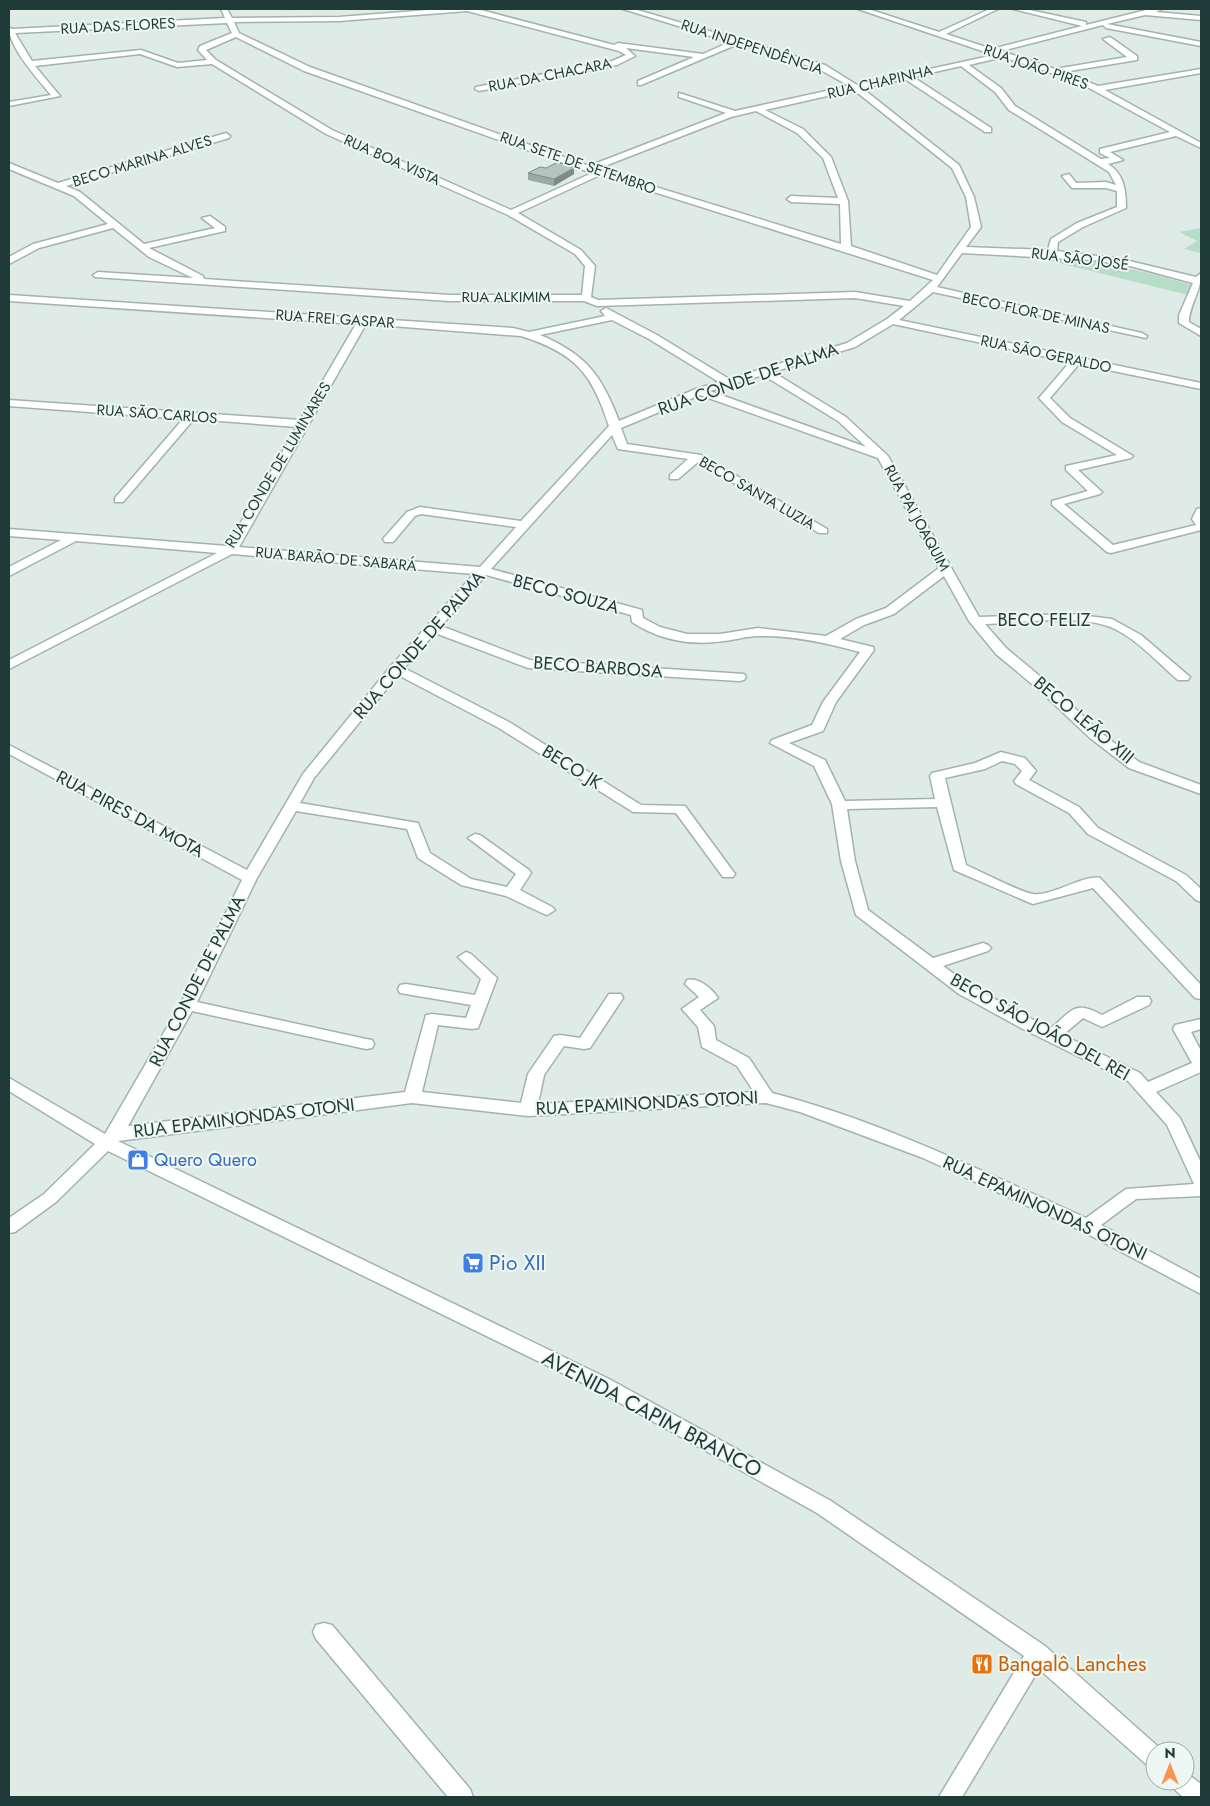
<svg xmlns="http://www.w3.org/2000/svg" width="1210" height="1806" font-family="Jost,sans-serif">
	<rect width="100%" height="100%" fill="#dfebe7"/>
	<!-- green -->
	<path fill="#b6ddc7" d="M1201 228V253L1184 249 1197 241 1179 232Z
		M1043 259C1096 258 1146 272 1196 286L1188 295Z"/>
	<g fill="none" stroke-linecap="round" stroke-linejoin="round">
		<!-- minor casing -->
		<g stroke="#a2b3af" stroke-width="3">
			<path id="minor" d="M221 9H227L232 18 339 17 441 9H477L614 45 618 43 703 54 730 42 623 9H634L825 65 857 85 994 55 858 9H868L939 32 990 9H998L946 34 992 49 1082 26 1013 9H1025L1086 22V25L1150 9H1162L1156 12 1201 16V20L1145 15 1107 24 1201 42V46L1106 28 1103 25 1001 51 1055 69 1127 57 1103 39 1110 37 1137 56V60L1064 72 1098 86 1201 69V73L1105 90 1201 143V148L1176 136 1110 152 1123 160 1108 164C1124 174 1126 190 1126 208L1083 227 1058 242 1057 251 1121 259 1196 277 1201 273C1201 293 1189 305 1189 322L1201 329V336L1179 323V315L1193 283 1134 267 1093 260 962 253 937 287 1142 333 1147 336 1146 338 933 292 899 320 1201 383V389L1079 364 1050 398 1070 418 1133 456 1131 458 1078 470 1102 492 1100 494 1064 504 1113 545 1196 525 1192 519 1197 509 1201 508V530L1111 553 1107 552 1052 505V501L1088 491 1066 470V466L1117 455 1062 422 1039 398 1070 362 893 324 855 347 773 372 846 417 888 456 979 617 1071 614 1112 619 1141 635 1190 677 1188 680H1178C1158 663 1139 641 1115 629 1081 613 1022 623 985 624L1006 648 1048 683 1100 732 1139 762 1201 785V794L1129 768 1090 738 1038 689 996 654 969 621 944 576 894 614 864 625 840 639 873 647 874 650 836 702 823 731 789 743 825 760 845 801 935 799 930 776 932 773 975 763 1001 752 1025 758 1036 771 1029 780 1079 807 1098 828 1186 875 1201 889V902L1196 900 1176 881 1088 834 1069 813 1016 784 1014 781 1022 771 1015 764 1002 761 985 769 945 778 966 865C982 872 1018 891 1033 894 1051 897 1085 874 1100 878L1201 985V999L1195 998 1093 888 1033 904 1028 902 954 870 937 807 847 809 855 861 868 910 933 958 983 943 988 945 991 948 988 951 943 966 971 986 1050 1029C1073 1010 1074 1000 1102 1015L1137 997H1149L1151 1001 1149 1005 1102 1027 1083 1018 1063 1035 1140 1073 1148 1082 1192 1063 1173 1029 1175 1025 1201 1019V1029L1191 1032 1201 1051V1072L1156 1092 1180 1118 1201 1163V1196L1136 1199 1101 1225 1201 1279V1294L1082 1231 923 1158 800 1112 766 1103 528 1116 412 1103 118 1141 609 1379 831 1501 1045 1646 1163 1751H1155V1768L1147 1765 1039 1669 962 1797H939L1024 1656 817 1513 595 1389 108 1151 56 1202 15 1232 9 1233V1218L44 1194 95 1144 9 1091V1078L105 1134 180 1005 242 880 9 754V745L247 870 303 774 391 666 474 574 232 554 9 669V660L217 553 76 541 9 576V567L61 540 9 536V529L227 546 297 427 194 419 123 502H115V498L183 419 9 406V400L300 420 356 324 9 301V295L513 328 529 332 605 316 601 311 606 308 657 335 729 379 847 343 887 319 904 306 855 298 597 306 584 301H449L95 277 93 275 98 272 193 278 149 257 113 228 39 248 9 264V257L33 244 108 224 74 196 9 169V163L58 183 226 133 230 136 229 138 66 186 80 192 144 244 215 228 202 218 210 216 225 227V231L149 248 203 276 204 279 449 295H582L585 266 575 254 508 215 326 134 212 64 177 67 140 54 35 66 60 96 9 106V102L51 95C37 78 9 48 9 27L12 29 225 18ZM467 11 619 51 626 55 612 61 476 87 475 89 479 91 617 65 635 56 626 48 694 57 638 81V85H641L738 44 819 69 849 86 735 111 679 93V97L726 113 589 166 310 67 239 33 234 22 339 21ZM227 23 232 33 200 46 198 50 207 60 178 63 141 50 32 61 15 33ZM236 37 304 71 592 173 511 210 332 130 216 60 206 50ZM1003 57 1078 82 1170 132 1100 149V153L1110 158 1101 159 1015 106 1001 88 969 65ZM961 66 995 92 1009 110 1109 172 1116 185 1106 182 1076 183 1069 174 1062 176 1072 188H1106L1117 191V207L1077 223 1051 239 1048 250 966 247 981 227 974 197 959 165 862 88 905 79 985 132H991V128L913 77ZM854 90 952 168 966 197 971 227 937 275 851 246 848 201 831 157 803 129 765 110ZM756 111 797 133 823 158 838 198 791 196 787 199 791 202 840 204 841 244 597 169 731 117ZM600 175 933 280 910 301 855 292 598 300 591 297 595 266 581 250 518 213ZM612 320 649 339 719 382 696 389 619 421C602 376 586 354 540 335ZM366 324 521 336C575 353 592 373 609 426L521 521 420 507 407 512 383 539 385 542H393L415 516 421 514 516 527 480 567 239 547ZM763 375 838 421 866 447 710 391ZM700 395 878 458 939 568 886 608 856 619 826 636 758 628 720 634H687L660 627 643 618 642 610 491 569 612 435 618 449 688 459 670 475V479H678L698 462 819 533H827V529L701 455 627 444 621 428ZM486 575 631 615 632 622C659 640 691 646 724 641 735 640 746 636 758 636 792 635 827 643 860 652L823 702 812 725 772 740 770 743 814 766 832 804 841 861 856 915 959 994 1023 1029 1128 1081 1167 1125 1194 1184 1126 1189 1086 1218C984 1172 881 1121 772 1093L749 1058 716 1040 714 1026 700 1010 718 998C712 989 699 977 687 980L685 984 699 997 682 1009 698 1027 702 1047 737 1066 754 1092 538 1104 544 1075 564 1046 584 1049 590 1048 623 998 621 994H609L580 1038 560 1035 554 1036 528 1074 521 1103 422 1092 438 1025 472 1029 478 1028 497 978 471 954 466 952 458 957 481 979 475 995 406 984 400 985 398 989 400 993 406 994 471 1005 466 1018 432 1014 426 1015 405 1092 128 1126 192 1011 366 1049 372 1048 374 1044 372 1040 366 1039 197 1002 257 878 296 811 407 829 418 858 461 885 506 896 542 913 547 915 555 910 552 907 520 890 531 873 529 870 480 835 475 834 468 838 516 874 507 887 471 879 430 853 418 823 300 803 314 778 398 675 499 728 633 812 676 813 723 877H733L735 874 685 806 641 805 509 722 404 668 435 633 528 668 739 681 744 680 746 677 744 674 530 660 441 626Z
				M324 1623 332 1625 470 1789 473 1797H448L316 1639 313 1632 316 1625Z
				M1185 1772 1201 1784V1797H1183L1173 1788 1170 1781H1185Z"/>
		</g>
		<!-- minor -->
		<use href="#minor" fill="#fff" fill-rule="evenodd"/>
	</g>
	<!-- wall -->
	<path fill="#9ba9a6" d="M528 173 574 174 554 186 528 180Z"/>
	<!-- shaded-wall -->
	<path fill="#7e8a87" d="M574 168V174L554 186V179Z"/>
	<!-- building -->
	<path fill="#b4c5c1" stroke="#7e8a87" d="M558 162 574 168 554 179 528 173 540 167 546 168Z"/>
	<!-- icons -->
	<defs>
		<g id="shop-square" transform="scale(1.125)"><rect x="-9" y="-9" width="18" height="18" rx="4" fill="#3f7fe0" stroke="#eff7f4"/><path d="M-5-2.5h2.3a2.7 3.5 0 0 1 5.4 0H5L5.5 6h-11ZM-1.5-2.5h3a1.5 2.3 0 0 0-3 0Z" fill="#fff"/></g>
		<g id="supermarket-square" transform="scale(1.125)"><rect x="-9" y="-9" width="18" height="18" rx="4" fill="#3f7fe0" stroke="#eff7f4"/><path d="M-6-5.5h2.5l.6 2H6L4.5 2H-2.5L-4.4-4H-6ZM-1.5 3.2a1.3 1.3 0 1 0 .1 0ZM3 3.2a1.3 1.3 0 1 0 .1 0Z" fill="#fff"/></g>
		<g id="restaurant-square" transform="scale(1.125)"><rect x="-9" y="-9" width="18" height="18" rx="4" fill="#e8710a" stroke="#eff7f4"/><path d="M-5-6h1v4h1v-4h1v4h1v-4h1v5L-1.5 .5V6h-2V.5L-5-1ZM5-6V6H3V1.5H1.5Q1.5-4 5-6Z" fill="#fff"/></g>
	</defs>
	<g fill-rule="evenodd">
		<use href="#shop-square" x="138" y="1160"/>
		<use href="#supermarket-square" x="473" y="1263"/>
		<use href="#restaurant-square" x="982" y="1664"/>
	</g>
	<g text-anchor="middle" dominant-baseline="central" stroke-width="4" stroke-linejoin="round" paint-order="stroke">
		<!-- far-street labels -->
		<g font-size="15" fill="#1f3b38" stroke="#eff7f4">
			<text transform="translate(118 26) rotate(-3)">RUA DAS FLORES</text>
			<text transform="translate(752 47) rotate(18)">RUA INDEPENDÊNCIA</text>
			<text transform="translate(1036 67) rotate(19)">RUA JOÃO PIRES</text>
			<text transform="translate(550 75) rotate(-11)">RUA DA CHACARA</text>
			<text transform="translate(880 82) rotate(-13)">RUA CHAPINHA</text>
			<text transform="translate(392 160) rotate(24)">RUA BOA VISTA</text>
			<text transform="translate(142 161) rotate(-17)">BECO MARINA ALVES</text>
			<text transform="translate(578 163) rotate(19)">RUA SETE DE SETEMBRO</text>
			<text transform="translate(1080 259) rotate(7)">RUA SÃO JOSÉ</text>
			<text x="506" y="297">RUA ALKIMIM</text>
			<text transform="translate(1036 313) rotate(12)">BECO FLOR DE MINAS</text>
			<text transform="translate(335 319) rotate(4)">RUA FREI GASPAR</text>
			<text transform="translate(1046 354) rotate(12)">RUA SÃO GERALDO</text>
			<text transform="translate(157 414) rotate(4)">RUA SÃO CARLOS</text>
			<text transform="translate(278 465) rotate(-59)">RUA CONDE DE LUMINARES</text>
			<text transform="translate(757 493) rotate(30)">BECO SANTA LUZIA</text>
			<text transform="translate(917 518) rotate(61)">RUA PAI JOAQUIM</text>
			<text transform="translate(336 559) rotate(5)">RUA BARÃO DE SABARÁ</text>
		</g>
		<!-- street labels -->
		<g font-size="18" fill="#1f3b38" stroke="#eff7f4">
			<text transform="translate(748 379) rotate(-19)">RUA CONDE DE PALMA</text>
			<text transform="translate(566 594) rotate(15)">BECO SOUZA</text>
			<text x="1044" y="620">BECO FELIZ</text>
			<text transform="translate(419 645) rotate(-49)">RUA CONDE DE PALMA</text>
			<text transform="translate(598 667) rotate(4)">BECO BARBOSA</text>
			<text transform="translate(1084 720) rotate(40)">BECO LEÃO XIII</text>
			<text transform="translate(572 767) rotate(32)">BECO JK</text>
			<text transform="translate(130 814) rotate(28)">RUA PIRES DA MOTA</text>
			<text transform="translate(197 981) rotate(-63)">RUA CONDE DE PALMA</text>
			<text transform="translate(1040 1027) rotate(29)">BECO SÃO JOÃO DEL REI</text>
			<text transform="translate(647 1103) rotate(-3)">RUA EPAMINONDAS OTONI</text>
			<text transform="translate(244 1118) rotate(-7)">RUA EPAMINONDAS OTONI</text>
			<text transform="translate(1045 1208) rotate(25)">RUA EPAMINONDAS OTONI</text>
		</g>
		<!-- shop labels -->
		<g font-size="18" fill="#366cbe" stroke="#eff7f4" text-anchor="start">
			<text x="154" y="1160">Quero Quero</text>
		</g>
		<!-- near-shop labels -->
		<g font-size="21" fill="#366cbe" stroke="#eff7f4" text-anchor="start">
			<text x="489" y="1263">Pio XII</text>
		</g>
		<!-- near-street labels -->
		<g font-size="21" fill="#1f3b38" stroke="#eff7f4">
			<text transform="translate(652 1414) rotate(28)">AVENIDA CAPIM BRANCO</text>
		</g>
		<!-- near-food labels -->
		<g font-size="21" fill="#c56008" stroke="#eff7f4" text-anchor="start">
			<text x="998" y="1664">Bangalô Lanches</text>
		</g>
	</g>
	<!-- border -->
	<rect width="1210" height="1806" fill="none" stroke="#1f3b38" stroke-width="20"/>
	<!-- north arrow -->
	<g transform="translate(1170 1766)"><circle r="24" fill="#eff7f4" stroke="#9caca9"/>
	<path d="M0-4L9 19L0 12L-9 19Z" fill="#f79450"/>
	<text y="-8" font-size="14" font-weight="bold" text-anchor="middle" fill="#1f3b38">N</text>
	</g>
</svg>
